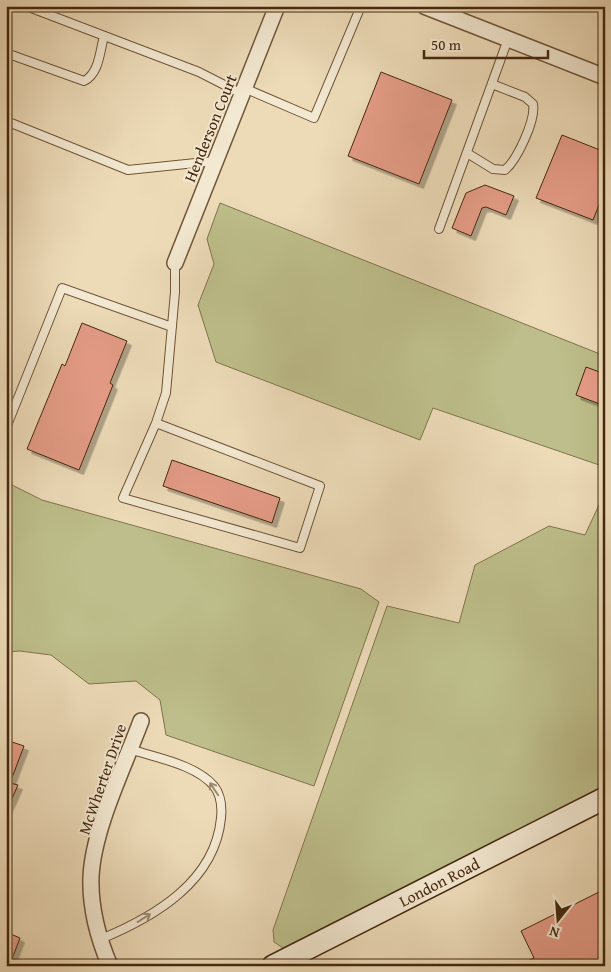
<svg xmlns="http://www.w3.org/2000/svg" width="611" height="972" font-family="'Gentium Book Plus',serif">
	<defs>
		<filter id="shadow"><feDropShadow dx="4.5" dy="4.5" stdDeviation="0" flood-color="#0004"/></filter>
	</defs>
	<rect width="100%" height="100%" fill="#eddbb8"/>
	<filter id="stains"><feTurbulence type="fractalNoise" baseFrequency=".004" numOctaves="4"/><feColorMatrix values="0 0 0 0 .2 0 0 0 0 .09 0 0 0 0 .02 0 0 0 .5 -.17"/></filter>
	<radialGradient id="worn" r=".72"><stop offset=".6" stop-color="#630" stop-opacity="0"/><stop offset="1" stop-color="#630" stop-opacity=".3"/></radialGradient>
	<!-- green -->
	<path fill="#bdbe8b" stroke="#81734c" d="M220 203 605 356V467L433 408 420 440 216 362 198 305 214 264 207 239Z
		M6 482 42 500 361 589 379 602 314 786 166 735 160 700 136 681 89 684 51 655 20 651 6 652Z
		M605 492V786L283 948 274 942 273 930 387 606 459 623 475 565 549 526 585 535Z"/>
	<!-- building -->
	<path fill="#e59c87" stroke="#45280e" filter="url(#shadow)" d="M381 72 452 100 419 184 348 156Z
		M562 135 605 152V190L593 220 536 198Z
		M485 185 514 196 506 215 486 207 482 208 471 236 452 228 466 193Z
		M82 323 127 341 110 383 113 385 79 470 27 449 62 364 65 366Z
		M586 367 605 374V406L576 395Z
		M172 460 280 498 272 523 163 486Z
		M6 740 24 746 10 783 18 785 6 812Z
		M605 889V966H518L534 958 521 931Z
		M6 932 20 938 12 959 6 957Z"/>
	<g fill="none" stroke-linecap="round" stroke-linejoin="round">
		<!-- lane casing -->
		<g stroke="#6f5538" stroke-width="10">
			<path id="lane" d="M26 6 199 72 242 94
				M6 53 84 81C99 74 100 51 104 36
				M244 88 314 118 361 6
				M6 121 128 170 215 161
				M467 153 493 169 505 170C517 160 536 120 533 104L525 97 492 84
				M439 229 508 39
				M8 423 62 288 172 327
				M156 423 320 486 300 548 123 498 156 423 166 393 175 292V263
				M101 939C154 917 215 882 221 818 222 808 221 795 214 786 195 764 156 758 130 749"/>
		</g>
		<!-- street casing -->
		<g stroke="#6f5538" stroke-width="18">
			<path id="street" d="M424 6 605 77
				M175 263 277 6
				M110 966C98 938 90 907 91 877 93 829 124 767 141 721"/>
		</g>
		<!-- secondary casing -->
		<g stroke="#45280e" stroke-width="24">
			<path id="secondary" d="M273 966 605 798"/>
		</g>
		<!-- lane -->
		<use href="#lane" stroke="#f3e8d1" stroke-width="8"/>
		<!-- street -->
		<use href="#street" stroke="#f3e8d1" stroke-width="15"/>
		<!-- secondary -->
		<use href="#secondary" stroke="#f3e8d1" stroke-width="21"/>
	</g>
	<!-- one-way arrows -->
	<defs><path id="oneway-shaft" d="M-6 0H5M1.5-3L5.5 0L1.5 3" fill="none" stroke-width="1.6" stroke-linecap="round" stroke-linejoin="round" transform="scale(1.25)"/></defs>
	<g stroke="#9c8870">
		<use href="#oneway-shaft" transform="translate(214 789) rotate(-124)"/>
		<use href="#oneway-shaft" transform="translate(144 918) rotate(-32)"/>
	</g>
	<g text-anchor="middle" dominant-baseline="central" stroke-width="4" stroke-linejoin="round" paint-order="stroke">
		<!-- street labels -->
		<g font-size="16" fill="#45280e" stroke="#f3e8d1">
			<text transform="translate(210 128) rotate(-68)">Henderson Court</text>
			<text transform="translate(102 779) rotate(-71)">McWherter Drive</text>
			<text transform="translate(439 882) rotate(-27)">London Road</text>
		</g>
	</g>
	<!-- margin -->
	<rect width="611" height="972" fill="none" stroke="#eddbb8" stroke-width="25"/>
	<rect x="8" y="8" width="596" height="957" fill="none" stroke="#45280e" stroke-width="2.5"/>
	<rect x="12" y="12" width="586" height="947" fill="none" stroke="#45280e"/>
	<!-- north arrow -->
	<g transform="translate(558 920) rotate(197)" stroke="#f3e8d1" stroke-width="4" paint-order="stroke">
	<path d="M0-4L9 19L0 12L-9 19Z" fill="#45280e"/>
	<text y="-8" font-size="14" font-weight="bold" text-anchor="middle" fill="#45280e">N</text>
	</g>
	<!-- scale -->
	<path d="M424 50v8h124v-8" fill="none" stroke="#45280e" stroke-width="2.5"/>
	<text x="431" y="50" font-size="15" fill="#45280e" stroke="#f3e8d1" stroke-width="4" paint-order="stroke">50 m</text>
	<rect width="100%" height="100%" filter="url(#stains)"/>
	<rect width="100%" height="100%" fill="url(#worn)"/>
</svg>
